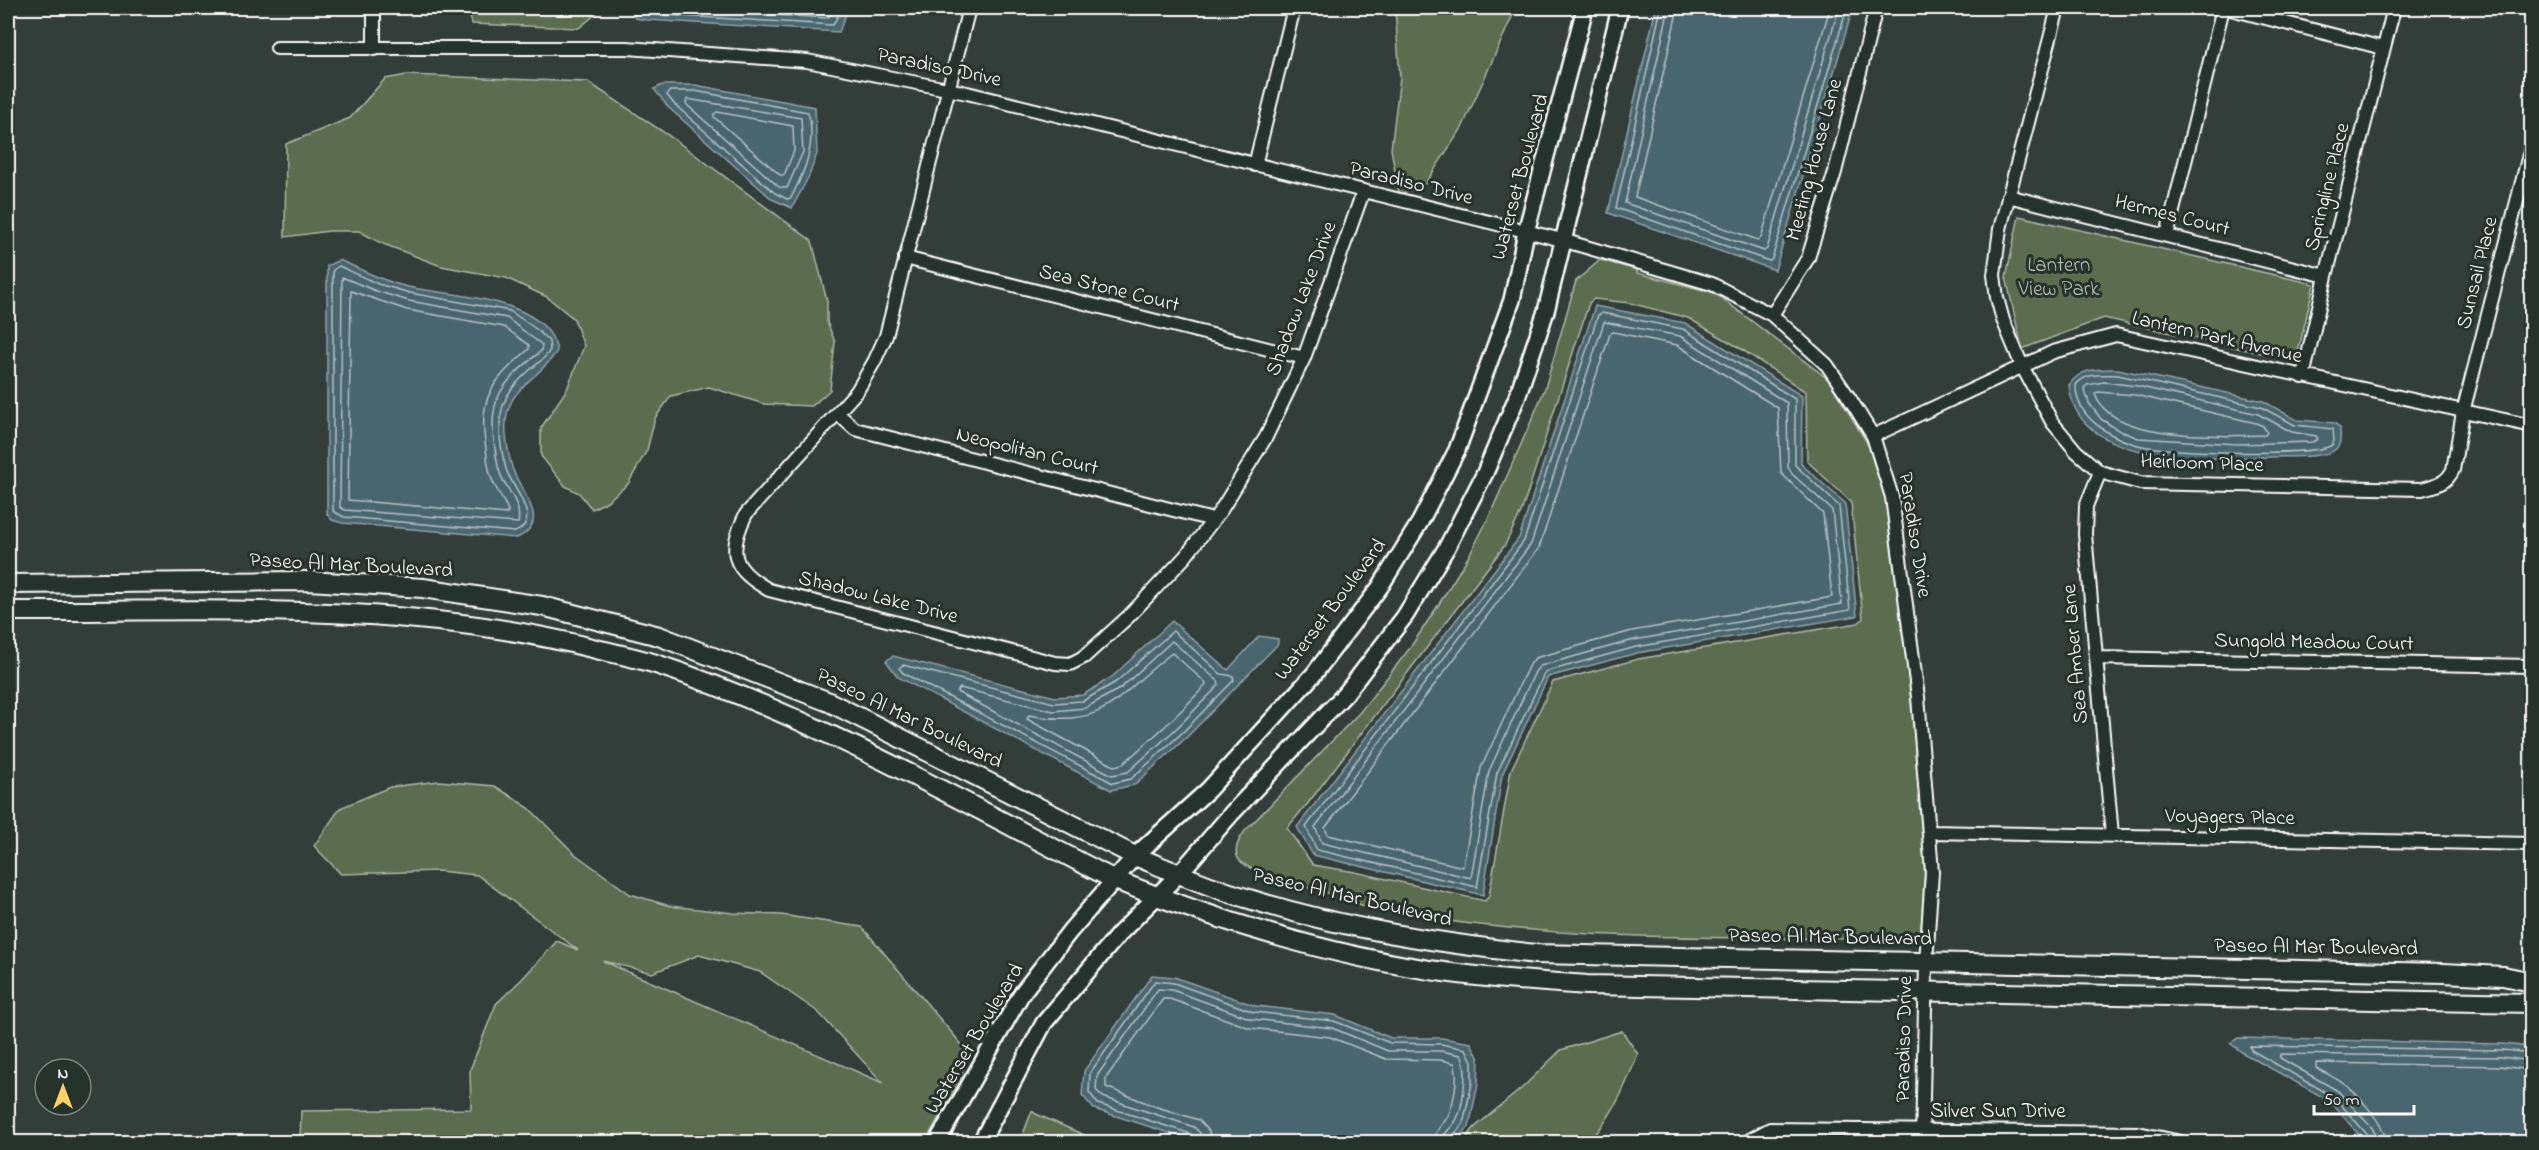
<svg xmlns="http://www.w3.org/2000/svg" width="2539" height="1150" font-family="'Indie Flower',sans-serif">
	<rect width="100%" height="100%" fill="#333d3a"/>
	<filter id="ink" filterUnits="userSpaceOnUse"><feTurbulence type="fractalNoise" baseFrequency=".0167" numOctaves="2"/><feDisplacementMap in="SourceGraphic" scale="12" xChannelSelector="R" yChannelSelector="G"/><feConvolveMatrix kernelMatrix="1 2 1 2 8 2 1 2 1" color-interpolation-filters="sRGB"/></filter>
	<g filter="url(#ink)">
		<!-- green -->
		<path fill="#5c6c4f" stroke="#aeb6a7" stroke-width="1.5" fill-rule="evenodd" d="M468 8H599L597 13 579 28 472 24Z
			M1395 8H1516L1462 128 1425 184 1401 194 1399 193 1391 149 1400 77Z
			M407 75 588 82 671 137 812 241 827 301V322L835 342 830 390 812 406 764 404 709 387 671 396 655 418 647 450 628 484 606 502 592 509 579 493 565 486 541 456V428L567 389 584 346 574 319 547 297 506 278 441 266 381 243 359 231H329L285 237 286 144 350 118 385 79Z
			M2019 216 2314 284 2296 361 2104 318 2022 349 2006 277Z
			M1600 260 1637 270V273L1711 292 1720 297 1828 379 1869 446 1871 454 1885 498 1911 698 1925 872 1921 933 1897 939C1721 937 1544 943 1371 908 1357 905 1343 896 1328 893 1311 888 1242 873 1237 856 1234 847 1240 838 1245 831L1360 712 1410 648 1437 607 1470 554 1488 519 1533 417 1545 388 1576 281ZM1594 299 1630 303 1688 318 1738 347 1806 392 1807 461 1851 502 1863 619 1858 623 1638 659 1553 682 1511 770 1489 896 1485 901 1355 872 1313 865 1287 828 1309 802 1505 545 1522 510 1589 303Z
			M439 781 495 786 529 808 575 854 630 894 670 906 733 913 781 915 862 927 968 1052 961 1078 925 1142H300L301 1111 471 1109 470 1070 496 1004 522 979 557 941 578 950 477 875 438 871 341 874 314 846 340 808 390 787ZM699 955 760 972 818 1012 883 1083 603 961 652 973Z
			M1622 1031 1638 1054C1625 1087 1613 1116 1589 1142H1463L1475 1127 1522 1088 1561 1050Z
			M1032 1111 1036 1114 1100 1142H1020Z"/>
		<!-- water -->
		<path fill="#48666e" stroke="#91a3a8" stroke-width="1.5" d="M631 8H848L839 32 647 20 635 18Z
			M1656 8H1853L1775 270 1608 213Z
			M662 85H695L815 107 817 154 809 176 792 208 772 199 669 108 654 89Z
			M339 260C363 270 386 283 413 288 454 296 548 298 557 351 536 384 502 387 506 435 507 445 509 457 512 467 518 490 554 521 517 538L342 523 332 520 327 514V266Z
			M1595 306 1685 323 1802 396 1801 464 1845 503 1857 616 1637 653 1548 677 1502 775 1483 895 1313 855 1297 827 1519 538Z
			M2118 369 2263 401 2297 420 2335 423 2340 428C2340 435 2342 444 2336 449 2325 459 2284 456 2269 457 2210 459 2076 468 2069 385 2081 367 2100 369 2118 369Z
			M1172 621 1228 670 1259 636 1278 639V644L1187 737 1134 785 1111 790 898 677 886 661 893 656 1055 697 1083 695 1112 677Z
			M1152 975 1174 977 1256 1006 1335 1015 1391 1038H1442L1471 1043 1479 1059 1478 1084 1469 1127 1454 1142H1198L1094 1109 1082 1095 1084 1071Z
			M2238 1038 2502 1044 2531 1047V1142H2365L2330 1101 2243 1053 2230 1043Z"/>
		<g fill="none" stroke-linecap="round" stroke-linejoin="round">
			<!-- shore -->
			<path stroke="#b6c2c5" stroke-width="1.5" d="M637 8 640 13 648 14 833 25 842 8
				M657 8 828 18 834 8
				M1661 8 1616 208 1769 261 1772 259 1847 8
				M1669 8 1625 203 1764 251 1767 249 1839 8
				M1678 8 1635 197 1758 240 1761 238 1830 8
				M670 91H695L808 112C817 143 805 171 791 198L787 199 775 193 674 104 667 95Z
				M687 99 801 118 803 152 787 188 779 187 686 104Z
				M717 112 793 126 794 151 784 175H780L714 117V114Z
				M339 266 378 284 410 293 510 311 536 329 549 341 550 350C546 358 538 363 531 369 509 388 499 402 500 432 500 444 503 458 506 469 511 486 544 521 515 532L344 517 333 511V270Z
				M342 277 376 291 409 301 507 318 542 345 541 351C504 382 486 396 495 449 497 459 497 470 503 480 510 492 522 508 518 523L345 510 340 507Z
				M351 291 407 310 504 327 529 345V349C492 381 477 398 486 449 487 458 488 468 491 477 495 488 503 499 508 510L507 514 348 500Z
				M1602 313 1683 329 1795 399V465L1839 506 1850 610 1636 647 1545 672 1497 773 1477 887 1317 850 1306 827 1524 541 1598 315Z
				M1604 322 1680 336 1787 403 1788 467 1792 474 1832 510 1842 604 1634 640 1540 666 1535 672 1489 771 1471 878 1322 843 1315 827 1531 544Z
				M1613 332 1677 345 1778 408 1781 473 1823 514 1832 597 1632 631 1535 658 1528 667 1481 768 1463 867 1328 835 1325 828 1539 548 1610 334Z
				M2118 375 2261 407 2295 425 2333 429 2334 441C2332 445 2333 445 2328 447 2303 456 2160 453 2134 444 2108 436 2075 416 2076 385 2085 372 2103 375 2118 375Z
				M2104 382 2137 386 2258 414 2292 432 2316 436 2318 439 2312 442 2237 444 2138 438 2118 430 2101 419 2089 403 2084 388 2087 385Z
				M2098 392 2135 395 2256 423 2263 426 2267 432 2265 435C2224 436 2110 442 2095 394Z
				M1173 631 1221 674 1233 676 1234 680 1183 732 1131 779 1113 783 903 673 899 668 903 665 1054 703 1083 701 1116 682Z
				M1172 641 1218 681 1219 685 1178 727 1128 772 1112 775 957 692 960 688 1053 711 1085 708 1121 688Z
				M1172 653 1205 682 1206 685 1172 720 1123 764 1114 766 1027 719 1029 715C1110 730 1116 694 1172 653Z
				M1195 1142 1191 1134 1098 1104 1089 1092 1090 1073 1155 981 1174 983 1254 1012 1334 1021 1390 1043 1441 1044 1466 1049 1472 1061V1083L1463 1124 1452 1137 1450 1142
				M1202 1142 1200 1133 1194 1127 1103 1097 1096 1090 1097 1076 1158 989 1172 990 1252 1019 1332 1028 1388 1051H1441L1461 1055C1469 1067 1463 1110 1455 1122 1450 1130 1443 1132 1443 1142
				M1211 1142 1209 1131 1199 1120 1157 1107 1106 1087V1078L1163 999H1170L1250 1028 1330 1037 1386 1059 1440 1060 1454 1063C1459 1076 1454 1101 1449 1114 1444 1125 1434 1129 1434 1142
				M2370 1142 2366 1133 2334 1097 2251 1050 2250 1046 2502 1050 2532 1053
				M2377 1142 2373 1129 2338 1091 2280 1058V1054L2501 1057 2532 1061
				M2386 1142C2386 1126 2356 1091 2341 1082 2334 1077 2325 1073 2316 1068V1063L2500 1066 2532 1070"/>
			<!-- minor casing -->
			<g stroke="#fff" stroke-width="16">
				<path id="minor" d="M374 8V49
					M969 8 886 336 874 362 857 391 746 514C727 553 732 569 769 590L1055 663 1070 664 1084 657 1128 617 1185 557 1221 510 1266 437 1304 358 1363 192
					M2058 8 2000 229 1994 275 1997 298 2003 320 2022 366 2052 422 2076 451 2100 472 2140 483 2422 489C2436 485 2446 484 2453 470L2463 412 2532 143
					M2227 8 2383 48
					M277 48H627L807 61 967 93 1562 240 1712 284 1772 315 1827 365 1850 399 1873 436 1892 497 1918 697 1932 872 1926 963 1922 1142
					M1255 165 1294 8
					M2008 196 2326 276
					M2167 235 2223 8
					M905 258 1304 358
					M1772 315 1808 258 1835 172 1876 8
					M2303 377 2326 276 2394 8
					M837 413 855 429 1213 520
					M1873 436 2053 352 2116 335 2532 426
					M2100 472 2086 506 2085 534 2112 835
					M2096 658 2532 666
					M1929 832 2532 844
					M1746 1142 1770 1129 2138 1133 2181 1142"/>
			</g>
			<!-- tertiary casing -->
			<g stroke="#fff" stroke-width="20">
				<path id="tertiary" d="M937 1142 1022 993 1070 931 1135 856 1208 790 1314 674 1380 587 1420 522 1457 450 1512 300 1526 232 1585 8
					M981 1142 1044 1023 1119 934 1179 874 1232 813 1346 693 1405 616 1447 547 1485 473 1517 397 1546 311 1620 8"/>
			</g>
			<!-- secondary casing -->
			<g stroke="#fff" stroke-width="22">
				<path id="secondary" d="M8 584 309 581 423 588 542 606 659 636 829 702 1135 856C1172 871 1208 887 1246 898 1340 928 1438 943 1536 954L2444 973 2503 976 2532 982
					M8 611C202 612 398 600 588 647 611 653 634 657 656 664 817 718 964 803 1115 880 1223 923 1336 958 1451 973 1496 979 1542 982 1587 985L2532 1003"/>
			</g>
			<!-- minor -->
			<use href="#minor" stroke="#26332d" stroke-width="12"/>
			<!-- tertiary -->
			<use href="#tertiary" stroke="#26332d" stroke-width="15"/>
			<!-- secondary -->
			<use href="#secondary" stroke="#26332d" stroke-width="18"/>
		</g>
	</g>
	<g text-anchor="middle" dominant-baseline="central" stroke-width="6" stroke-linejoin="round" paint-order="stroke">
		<!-- street labels -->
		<g font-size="21" fill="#fff" stroke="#26332d">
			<text transform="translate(939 68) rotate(12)">Paradiso Drive</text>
			<text transform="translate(1815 160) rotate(-75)">Meeting House Lane</text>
			<text transform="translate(1521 177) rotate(-75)">Waterset Boulevard</text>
			<text transform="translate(1411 184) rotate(14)">Paradiso Drive</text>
			<text transform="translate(2328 187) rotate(-76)">Springline Place</text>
			<text transform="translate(2172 216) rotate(14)">Hermes Court</text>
			<text transform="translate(2478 273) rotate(-76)">Sunsail Place</text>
			<text transform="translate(1109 289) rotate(14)">Sea Stone Court</text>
			<text transform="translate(1302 299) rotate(-69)">Shadow Lake Drive</text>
			<text transform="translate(2217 338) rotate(13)">Lantern Park Avenue</text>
			<text transform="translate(1027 452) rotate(14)">Neopolitan Court</text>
			<text transform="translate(2202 464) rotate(2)">Heirloom Place</text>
			<text transform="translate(1914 535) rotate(81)">Paradiso Drive</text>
			<text transform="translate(351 566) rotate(3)">Paseo Al Mar Boulevard</text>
			<text transform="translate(878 598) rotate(14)">Shadow Lake Drive</text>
			<text transform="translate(1331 610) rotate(-53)">Waterset Boulevard</text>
			<text transform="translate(2314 643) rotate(1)">Sungold Meadow Court</text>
			<text transform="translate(2076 654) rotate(-95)">Sea Amber Lane</text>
			<text transform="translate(909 719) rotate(26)">Paseo Al Mar Boulevard</text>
			<text transform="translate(2230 818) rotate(1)">Voyagers Place</text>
			<text transform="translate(1352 898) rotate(13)">Paseo Al Mar Boulevard</text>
			<text transform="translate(1830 938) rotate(1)">Paseo Al Mar Boulevard</text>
			<text transform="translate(2316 948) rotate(1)">Paseo Al Mar Boulevard</text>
			<text transform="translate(975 1039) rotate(-59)">Waterset Boulevard</text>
			<text transform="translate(1905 1039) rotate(-89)">Paradiso Drive</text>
			<text x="1998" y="1112">Silver Sun Drive</text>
		</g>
		<!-- park labels -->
		<g font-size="21" fill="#b6bdb0" stroke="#26332d">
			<text x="2059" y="266">Lantern<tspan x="2059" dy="24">View Park</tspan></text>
		</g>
	</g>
	<!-- margin -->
	<rect width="2539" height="1150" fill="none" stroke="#26332d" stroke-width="30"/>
	<rect x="15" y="15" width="2509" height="1120" fill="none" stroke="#fff" stroke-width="2" filter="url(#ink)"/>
	<!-- north arrow -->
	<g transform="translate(63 1087)"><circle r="28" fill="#26332d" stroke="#7d8581" stroke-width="1.5"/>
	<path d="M0-4.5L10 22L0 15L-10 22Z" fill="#ffd166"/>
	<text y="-9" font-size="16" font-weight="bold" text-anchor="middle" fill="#ffffff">N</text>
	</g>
	<!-- scale -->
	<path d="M2314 1105v9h100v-9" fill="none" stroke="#ffffff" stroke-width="3"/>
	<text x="2323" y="1105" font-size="18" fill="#ffffff" stroke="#26332d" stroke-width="4.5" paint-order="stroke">50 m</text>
</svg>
